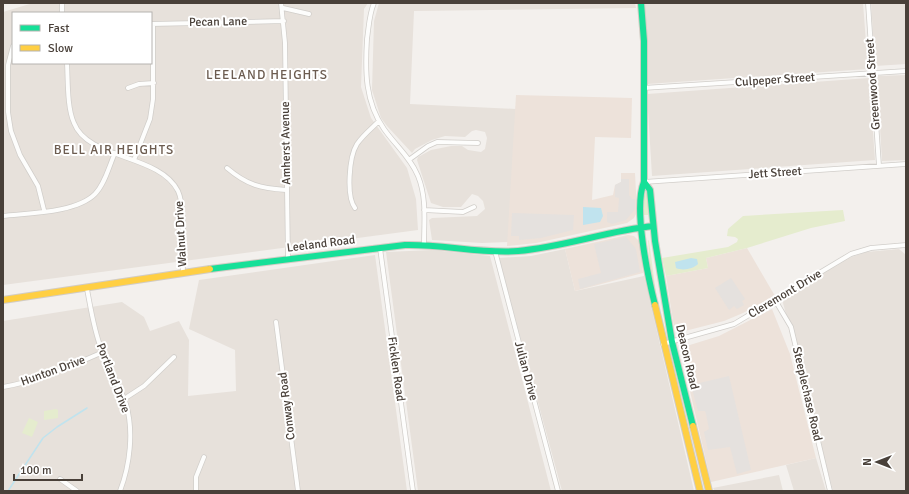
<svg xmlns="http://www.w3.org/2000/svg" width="909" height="494" font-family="Signika,sans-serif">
	<rect width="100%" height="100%" fill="#f3f0ed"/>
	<!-- residential -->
	<path fill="#e7e1db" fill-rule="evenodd" d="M33 3H368L364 9 361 87 371 118 407 168 416 199 418 230 3 285V12ZM13 13H151V63H13Z
		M379 3H635L636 8 414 11 410 104 516 109 508 242 482 243 432 240 429 220 432 218 477 216 485 209 483 201 478 196 472 194 461 207H443L431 203 417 160 418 157 431 150 451 146H462L468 150 481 152 485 149 487 138 485 132 476 130 472 131 465 137 445 136 432 140 415 149 412 153 387 126 381 118 372 90 374 21Z
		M644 3H863L868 69 647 84Z
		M871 3H906V64L875 66Z
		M906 75V160L882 161 877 76Z
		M869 78 875 160 652 176 647 94Z
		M565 249 575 291 644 276 694 491H562L499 258 531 256Z
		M899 249 905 254 906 262V491H833L783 303 784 297 846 259 866 252Z
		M432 250 490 256 551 491H418L386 252Z
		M375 255 407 491H3V321L122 302 144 317 150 331 179 321 189 340 188 396 236 391 235 350 189 329 199 280Z
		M816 458 826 491H794L786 465Z
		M779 475 783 491H715L713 488Z"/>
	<!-- commercial -->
	<path fill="#ede2da" d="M516 95 632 98 631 138 595 137 592 200 613 195 615 185 621 182V173H635L637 212 634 218 627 223 536 243 507 246Z
		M628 235 634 236 640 242 643 273 575 291 565 249Z
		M747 248 775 296 743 313 724 321 681 332 674 327 666 276 708 268 706 258Z
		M772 309 790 354 816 458 711 482 680 348 719 336Z"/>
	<!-- green -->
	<path fill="#e5ecce" d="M645 192 647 193 649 212 648 215H644L643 193Z
		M843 210 845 221 811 228 747 248 706 258 708 268 666 276 662 258 728 247 737 242 738 239 735 237 727 236 728 229 743 216Z
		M648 240 649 241 657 300 651 277Z
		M56 409 58 410V418L44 420V411Z
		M29 418 38 422 32 437 22 433Z"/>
	<!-- parking -->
	<path fill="#e5e1de" d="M621 179H629V195L632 199H635V209L626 220 612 224 607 222V212H618L619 198 615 197V185L621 182Z
		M512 213 574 215 573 230 541 238 519 240V236H511Z
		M626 237 636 249 640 272 580 289 578 279 601 273 594 244Z
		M731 278 745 299 742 301 744 305 737 309 734 306 729 310 715 288Z
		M729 376 751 470 737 474 730 447 708 450 704 432 709 429 706 414 705 411H698L691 385Z"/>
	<!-- water -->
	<path fill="#c0e3ee" d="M583 207 601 208 603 216 600 222 583 225Z
		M691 258 697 259 698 264C693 269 683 271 676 268L675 262Z"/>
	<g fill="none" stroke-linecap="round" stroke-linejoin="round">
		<!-- stream -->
		<path stroke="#c0e3ee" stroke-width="1.5" d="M8 491 43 438 57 427 87 408"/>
		<!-- street casing -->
		<g stroke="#d1ceca" stroke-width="5.5">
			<path id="street" d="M62 3V13
				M281 3 285 43 288 259
				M374 3C369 15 369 26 367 39 365 71 365 102 384 129 396 146 410 157 418 176 427 198 424 222 424 245
				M868 3 879 166
				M283 8 309 14
				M151 24 284 21
				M13 46 8 65V112L11 131 20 155 38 186 44 210
				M67 63C68 81 67 108 74 123 88 160 160 154 178 191 186 208 182 253 183 273
				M128 88 139 84 154 83
				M643 88 906 71
				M410 159 428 146 437 142 478 143
				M134 160 150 119 153 99V24
				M227 168C247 185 260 188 286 190
				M644 182 906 164
				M355 208C346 196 349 157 357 144 363 135 372 128 379 121
				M424 210 463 212 474 207
				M3 216C28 213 76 213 95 194 105 184 109 166 115 153
				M380 248 413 491
				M495 251 558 491
				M87 289C91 310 94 331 102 351 109 369 120 386 126 404 134 431 130 465 120 491
				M775 300 791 327 830 491
				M276 322 298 491
				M663 344 734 324 851 254 871 248 906 245
				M3 387C38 381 71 366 103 352
				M124 399 144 386 174 357
				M60 479 77 491
				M196 491V477L204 457"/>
		</g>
		<!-- fast casing -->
		<g stroke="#d2ccc4" stroke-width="8">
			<path id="fast" d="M641 3 644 41V182C633 208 648 277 655 305
				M644 182 650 190 655 241 672 342 693 426
				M210 269 405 245C443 244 480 254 518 251 564 247 607 231 653 226"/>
		</g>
		<!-- slow casing -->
		<g stroke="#d2ccc4" stroke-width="8">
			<path id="slow" d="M3 300 210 269
				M655 305 700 491
				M693 426 709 491"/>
		</g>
		<!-- street -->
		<use href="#street" stroke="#fdfdfc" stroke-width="4"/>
		<!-- fast -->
		<use href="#fast" stroke="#16e098" stroke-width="6"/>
		<!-- slow -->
		<use href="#slow" stroke="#ffcf43" stroke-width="6"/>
	</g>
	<g text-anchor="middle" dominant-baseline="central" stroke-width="4" stroke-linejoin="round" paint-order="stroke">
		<!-- street labels -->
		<g font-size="12" fill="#494039" stroke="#fff">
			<text transform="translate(218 22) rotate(-1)">Pecan Lane</text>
			<text transform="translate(775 80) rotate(-4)">Culpeper Street</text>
			<text transform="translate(873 84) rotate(-94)">Greenwood Street</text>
			<text transform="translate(286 143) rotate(-91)">Amherst Avenue</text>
			<text transform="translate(775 173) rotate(-4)">Jett Street</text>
			<text transform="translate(181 234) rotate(-93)">Walnut Drive</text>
			<text transform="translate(321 244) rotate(-7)">Leeland Road</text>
			<text transform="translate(785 294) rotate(-31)">Cleremont Drive</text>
			<text transform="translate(687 357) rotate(77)">Deacon Road</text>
			<text transform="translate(396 369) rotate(82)">Ficklen Road</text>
			<text transform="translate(53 371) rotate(-20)">Hunton Drive</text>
			<text transform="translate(526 371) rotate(75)">Julian Drive</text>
			<text transform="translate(113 378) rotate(69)">Portland Drive</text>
			<text transform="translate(807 394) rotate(77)">Steeplechase Road</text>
			<text transform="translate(287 406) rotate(-97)">Conway Road</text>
		</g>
		<!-- neighbourhood labels -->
		<g font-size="13" letter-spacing="1" fill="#6c5c50" stroke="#fff">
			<text x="267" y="75">LEELAND HEIGHTS</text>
			<text x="114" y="150">BELL AIR HEIGHTS</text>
		</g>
	</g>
	<!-- border -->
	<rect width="909" height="494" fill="none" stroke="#494039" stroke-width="8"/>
	<!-- legend -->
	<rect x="12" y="12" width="140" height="52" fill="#ffffff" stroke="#b6b3b0"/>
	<rect x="20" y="25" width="20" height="6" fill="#16e098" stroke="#b6b3b0"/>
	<text x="48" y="32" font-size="12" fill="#494039">Fast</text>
	<rect x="20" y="45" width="20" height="6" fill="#ffcf43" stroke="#b6b3b0"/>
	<text x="48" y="52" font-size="12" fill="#494039">Slow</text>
	<!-- north arrow -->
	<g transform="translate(877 462) rotate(270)" stroke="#ffffff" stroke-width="3" paint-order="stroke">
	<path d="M0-3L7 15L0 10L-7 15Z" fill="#494039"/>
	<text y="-6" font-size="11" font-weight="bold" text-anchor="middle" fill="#494039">N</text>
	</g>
	<!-- scale -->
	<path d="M14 474v6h68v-6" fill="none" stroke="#494039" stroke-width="2"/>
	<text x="20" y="474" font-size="12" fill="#494039" stroke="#ffffff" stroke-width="3" paint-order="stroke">100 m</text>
</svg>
